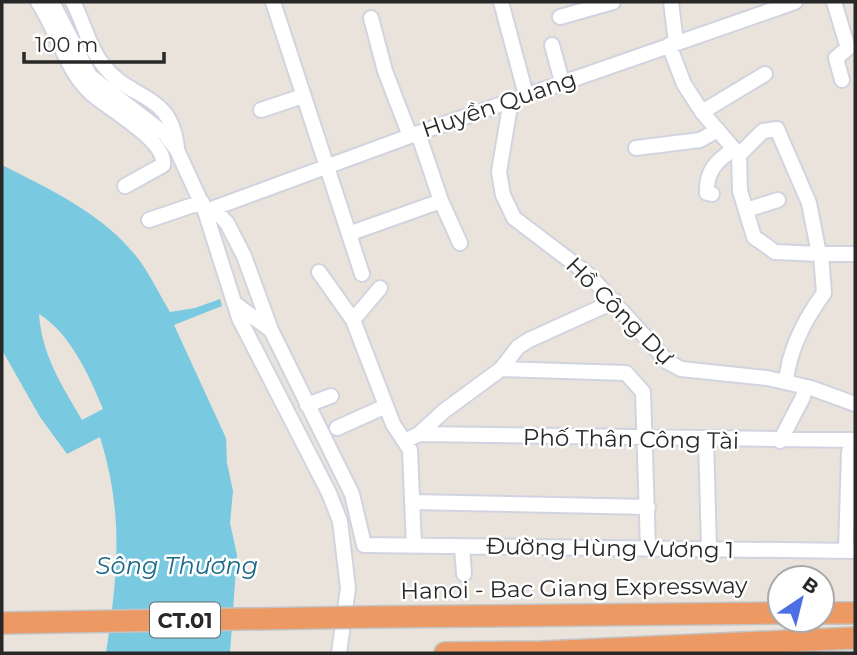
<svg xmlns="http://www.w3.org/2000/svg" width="857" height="655" font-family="Montserrat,sans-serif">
	<rect width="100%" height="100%" fill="#e9e3db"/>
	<!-- water -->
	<path fill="#79c9e1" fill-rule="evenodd" d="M2 165C49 189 102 213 136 256 149 272 159 294 170 312L195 308 220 299 222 306 174 325 226 438 227 463 233 491 230 523 237 555 230 653H106C118 573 124 515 100 437L67 454 40 417 2 350ZM39 314C70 333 89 375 103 409L82 420C61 384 42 355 39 314Z"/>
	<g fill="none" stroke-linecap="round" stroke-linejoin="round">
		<!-- minor casing -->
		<g stroke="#d1d4e0" stroke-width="18">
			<path id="minor" d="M38 2C58 31 65 71 93 95 109 109 167 141 163 165L125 186
				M52 2 90 76 165 134 177 150 205 211 239 318 329 493 340 521 348 588 339 653
				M73 2C84 23 89 48 104 66 132 102 171 91 177 148
				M273 2 362 274
				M501 2 526 95
				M671 2 676 43
				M834 2 848 48 836 58 842 80
				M560 17 613 2
				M371 18 385 71 410 136
				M552 45 562 82
				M669 45 684 84 702 112 739 155 740 191 754 237 775 252 819 254
				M511 100 499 172 503 195 514 218 589 275 668 362 681 369 767 378 811 388 855 404
				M261 110 303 96
				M702 112 765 74
				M418 133 441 201 460 243
				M636 148 700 140 718 130
				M739 155 763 131 777 129 809 203 819 254H855
				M712 194 707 193C706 171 716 161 734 149
				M214 209 227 223 244 256 271 330 352 494 364 545 855 551
				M746 210 778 200
				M206 211 410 136 795 2
				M149 220 202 202
				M351 233 441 201
				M319 272 353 320 393 424 410 450 414 546
				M234 303 271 330
				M353 320 380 288
				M501 369 518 347 529 340 615 301
				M786 382C789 349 805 319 824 293L821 255
				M307 405 331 396
				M337 428 386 406
				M419 434 444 411 501 369 626 373 643 392 648 548
				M706 439 709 549
				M407 440 419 434 855 440
				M780 441 803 397 805 387
				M412 502 648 507
				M462 547 464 574
				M846 551 849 452 854 442"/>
		</g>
		<!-- highway casing -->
		<g stroke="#c3c3c3" stroke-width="24">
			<path id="highway" d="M822 613H855
				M369 617 780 613
				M445 653 542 652 855 638"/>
		</g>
		<!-- minor -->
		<use href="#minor" stroke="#fff" stroke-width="14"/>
		<!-- highway -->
		<use href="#highway" stroke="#ec9963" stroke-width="21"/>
		<!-- highway-bridge casing -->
		<g stroke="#c3c3c3" stroke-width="24" stroke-linecap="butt">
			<path id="highway-bridge" d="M2 623 369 617"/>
		</g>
		<!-- highway-bridge -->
		<use href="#highway-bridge" stroke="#ec9963" stroke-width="21"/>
	</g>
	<g text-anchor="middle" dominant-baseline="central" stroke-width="5" stroke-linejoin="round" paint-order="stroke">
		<!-- shield labels -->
		<rect fill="#fff" stroke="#686868" stroke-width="2" x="150" y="602.5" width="70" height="35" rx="5"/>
		<g font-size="21" font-weight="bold" fill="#282828">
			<text x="185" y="620">CT.01</text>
		</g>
		<!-- street labels -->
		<g font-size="23" fill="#282828" stroke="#fff">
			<text transform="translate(499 104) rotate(-19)">Huyền Quang</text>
			<text transform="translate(620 311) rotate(45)">Hồ Công Dự</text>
			<text transform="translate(631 439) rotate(1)">Phố Thân Công Tài</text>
			<text transform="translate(610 548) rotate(1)">Đường Hùng Vương 1</text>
			<text transform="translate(574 588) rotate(-1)">Hanoi - Bac Giang Expressway</text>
		</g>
		<!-- water labels -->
		<g font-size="24" font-style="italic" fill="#1b6889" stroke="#fff">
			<text x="177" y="565">Sông Thương</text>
		</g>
	</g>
	<!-- border -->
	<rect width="857" height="655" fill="none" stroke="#282828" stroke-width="7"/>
	<!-- north arrow -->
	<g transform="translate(801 599) rotate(35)"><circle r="33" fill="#ffffff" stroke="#a9a9a9" stroke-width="2"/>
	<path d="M0-5L12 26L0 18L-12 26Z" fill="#4c6fe6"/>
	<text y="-10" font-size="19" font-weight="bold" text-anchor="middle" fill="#282828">B</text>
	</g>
	<!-- scale -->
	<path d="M24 52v10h140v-10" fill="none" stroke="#282828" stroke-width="3.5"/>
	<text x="35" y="52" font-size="21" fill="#282828" stroke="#ffffff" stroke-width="5" paint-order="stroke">100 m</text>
</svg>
